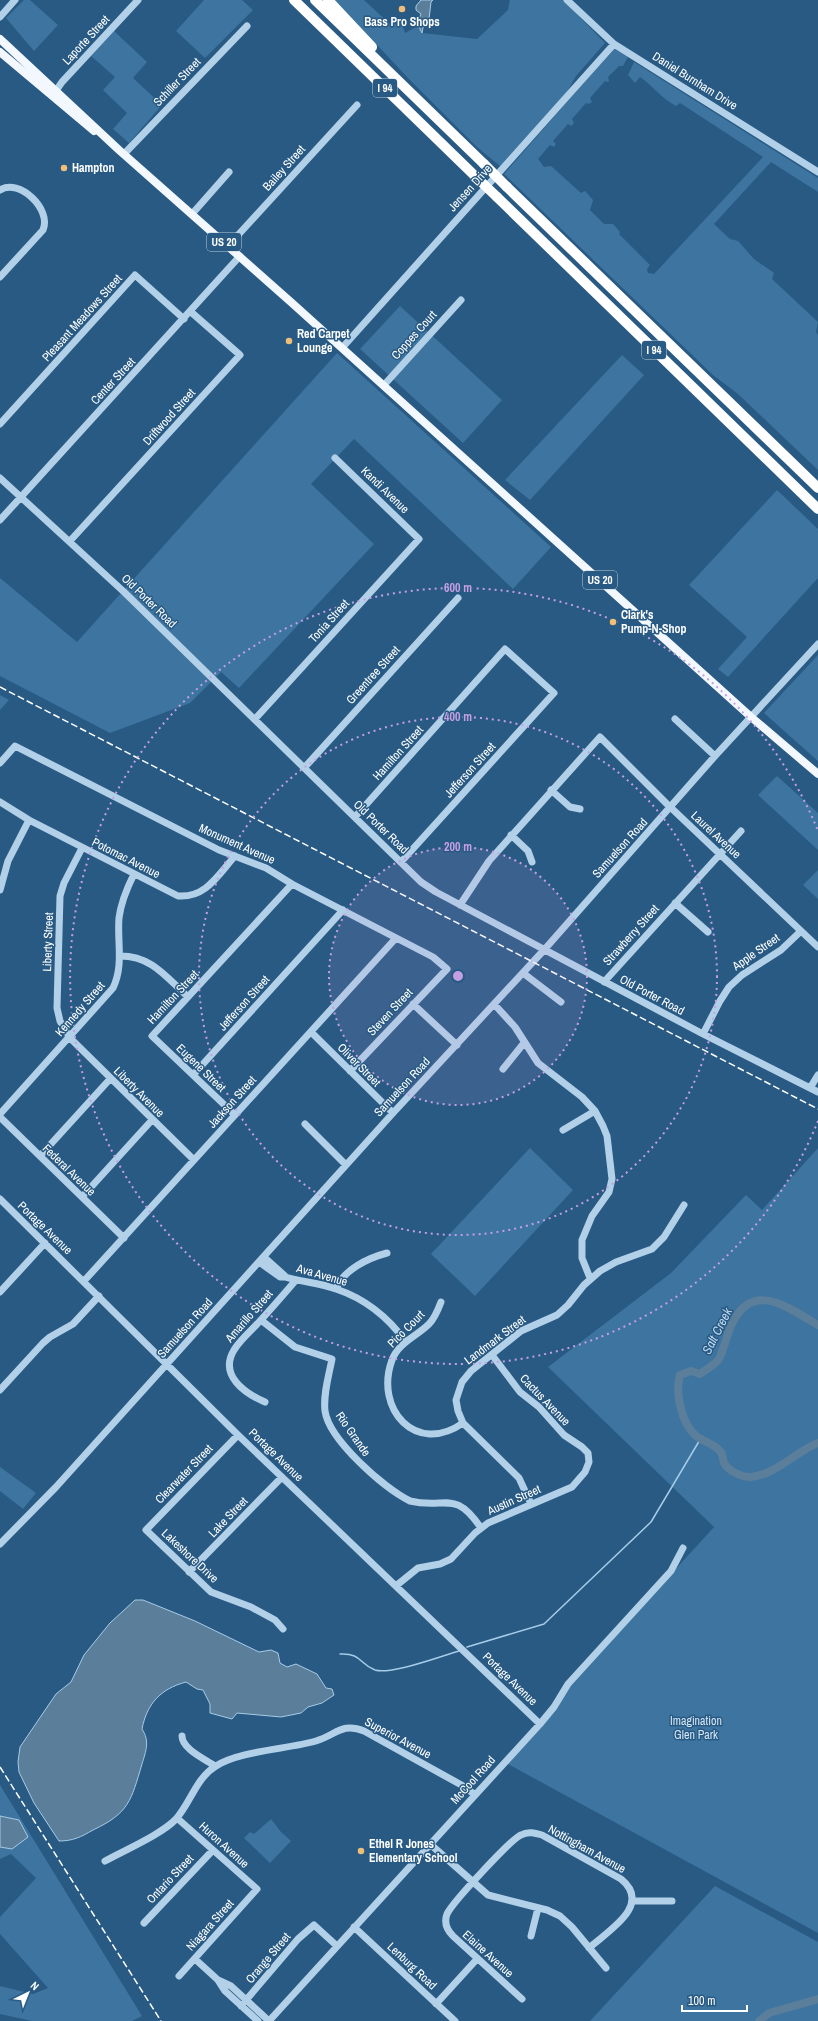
<svg xmlns="http://www.w3.org/2000/svg" width="818" height="2021" font-family="'Archivo Narrow',sans-serif">
	<rect width="100%" height="100%" fill="#285a84"/>
	<!-- green -->
	<path fill="#3d74a0" d="M24 0H30L58 25 34 51 6 18Z
		M204 0H242L253 10 205 58 176 31Z
		M335 0H364L392 26 400 19 405 33 418 26 422 33 477 39 508 10 510 0H563L605 43 576 76 567 92 500 166 477 147 408 78Z
		M114 31 147 62 133 78 162 105 129 143 113 129 127 113 103 90 115 77 91 56Z
		M614 48 628 57 623 66H619L608 77 609 81 608 82 605 81 590 98 592 102 589 104 586 103 572 119 574 123 571 126 568 124 553 141 556 144 554 147 550 145 538 159 544 167 551 166 581 193 585 191 593 200 590 210 604 224H613L620 232 619 234 650 265 647 269 648 273 654 274 763 157 680 103 676 106C662 99 653 86 640 77L635 83 628 75 634 62 818 178V192L771 162 714 224 730 239 738 241 754 259 774 273 772 279 818 322 816 332 818 335V470L738 394 713 375 504 174Z
		M400 306 502 400 463 443 360 349Z
		M337 353 551 547 513 589 354 439 311 484 374 544 239 688 221 672 190 703 110 733 0 676V578L77 642Z
		M622 355 644 375 530 500 505 480Z
		M777 490 818 529V578L728 677 718 669 747 637 689 585Z
		M818 655V761L764 713Z
		M0 695 9 700 0 710Z
		M777 776 818 813V850L758 795Z
		M818 870V899L803 885Z
		M530 1148 573 1190 475 1296 431 1254Z
		M818 1148V1933L506 1763 569 1686 714 1527 548 1367 671 1273 746 1195 762 1210Z
		M0 1467 36 1493 23 1509 0 1491Z
		M0 1785 142 2016 132 2021H32L0 2014V1986L33 1994 48 1988 0 1934V1917L36 1878 11 1854 0 1859V1847L12 1849 19 1820 0 1816Z
		M271 1819 281 1832 291 1841 270 1863 244 1838 250 1832 254 1834Z
		M715 1886 818 1942V2021H590Z"/>
	<!-- water -->
	<path fill="#5b7e9a" stroke="#a6cce7" d="M421 0H433L431 2 429 19 424 22 422 33 417 23 421 14 416 10V6Z
		M135 1600H143L195 1621 259 1652 271 1650 278 1653 280 1663 287 1667 296 1664 317 1674 326 1688 332 1689 334 1695 322 1703 308 1707 301 1713 281 1717 237 1713 232 1719 210 1713V1704L203 1690 197 1689 186 1682C160 1689 147 1704 142 1729 150 1741 146 1751 142 1764 131 1801 129 1813 93 1830 81 1837 73 1841 59 1841L34 1803 19 1772 18 1762 20 1747 56 1694 71 1682 84 1655 110 1623Z
		M0 1816 19 1820 28 1837 12 1849 0 1847Z"/>
	<g fill="none" stroke-linecap="round" stroke-linejoin="round">
		<!-- stream -->
		<path stroke="#a6cce7" stroke-width="1.5" d="M467 1647 544 1624 651 1522 701 1438
			M340 1654C362 1653 359 1664 375 1670 391 1675 441 1656 459 1651"/>
		<!-- river -->
		<path stroke="#5b7e9a" stroke-width="8" d="M818 1325C790 1309 754 1280 733 1322 727 1332 724 1350 719 1359 715 1365 705 1370 700 1374L691 1371 680 1375C675 1392 681 1422 695 1435 703 1442 714 1443 721 1452 723 1455 723 1460 724 1463 728 1471 742 1477 750 1477 776 1475 795 1452 818 1443
			M759 2021 769 2013 818 1999"/>
		<!-- minor -->
		<path stroke="#b2d0e7" stroke-width="7" d="M567 0 614 44 818 172
			M0 17 15 0
			M53 95 62 82 138 0
			M124 154 247 26
			M0 190C19 178 52 209 43 230L0 277
			M192 214 229 172
			M228 246 357 105
			M342 348 614 44
			M384 385 461 300
			M0 424 135 275 184 319
			M0 478 123 591 421 882 436 892 703 1034 818 1092
			M0 520 240 256
			M70 541 240 355 191 312
			M255 719 419 539 335 458
			M675 719 715 756
			M0 763 15 746 219 850 266 868 292 884 433 957 447 969 350 1071
			M305 767 458 598
			M551 790 570 807 580 809
			M0 802 29 820 178 896C206 898 218 875 235 856
			M355 817 505 649 554 693 401 862
			M511 835 528 851 532 862
			M82 848 64 883 60 896 57 1008 60 1021 70 1038 194 1160
			M0 890 8 861 29 820
			M675 903 708 932
			M460 905 489 861 600 737 667 804 818 947
			M120 956C152 956 166 977 188 997
			M523 973 561 1002
			M604 982 741 831
			M413 1004 457 1045
			M494 1004 515 1027 538 1063 582 1097 595 1111 603 1126 607 1136 612 1179 609 1192 592 1216 582 1240V1258L590 1278
			M311 1032 393 1113
			M703 1034 720 1001 729 987 742 975 781 950 801 931
			M503 1069 524 1043
			M193 1075 343 910
			M810 1088 818 1075
			M0 1114 113 988C124 965 117 942 119 918 121 902 127 888 134 874
			M235 1115 152 1036 292 884
			M0 1117 124 1238
			M305 1124 346 1165
			M563 1130 595 1111
			M40 1156 110 1079
			M82 1197 152 1120
			M0 1199 238 1435 540 1724
			M264 1257 285 1276
			M259 1262 280 1277H285C302 1282 320 1283 336 1289 366 1299 388 1317 406 1342
			M84 1281 396 938
			M336 1289C343 1270 368 1258 387 1253
			M0 1292 45 1243
			M441 1302C438 1310 435 1318 429 1324 417 1336 398 1343 392 1360 374 1409 416 1456 463 1423
			M261 1320 295 1347 332 1359C329 1375 323 1394 325 1411 329 1440 384 1488 410 1501 446 1510 454 1488 481 1528
			M0 1390 43 1343 50 1337 73 1324 99 1296
			M265 1402C244 1393 219 1375 234 1350 241 1339 251 1331 259 1322 272 1308 284 1294 296 1280
			M238 1435 146 1530 211 1592 251 1607 275 1620 283 1629
			M531 1504 519 1478 463 1423 458 1411 456 1400 462 1382 471 1371 521 1331 557 1315 568 1305 584 1285 600 1271 616 1262 652 1249 664 1237 684 1205
			M0 1544 56 1487 393 1113 544 950 715 756 818 644
			M189 1572 282 1477
			M397 1585 418 1568 440 1564 451 1559 475 1533 488 1523 572 1487 585 1472 589 1462 588 1453 582 1447 564 1435 539 1407 520 1392 492 1355
			M182 1736C182 1749 205 1759 215 1766
			M177 1818 257 1889 179 1976
			M430 1844 488 1895 547 1910 560 1916 572 1927 606 1968
			M105 1861C125 1850 162 1834 176 1819 191 1802 196 1778 216 1766 239 1751 288 1749 316 1741 336 1735 342 1722 364 1731L465 1787 475 1795
			M632 1901H672
			M144 1923 213 1850
			M354 1927 455 2021
			M531 1936 538 1908
			M195 1959 218 1980 225 1991 258 2021
			M218 1980 231 1986 269 2021
			M522 1999 453 1936C447 1930 444 1922 447 1914 452 1903 511 1839 521 1835 528 1831 535 1833 542 1835L621 1879C653 1905 608 1931 589 1948
			M436 2004 477 1959
			M241 2006 298 1939 314 1925 337 1946
			M269 2021 540 1724 554 1707 568 1684 671 1571 683 1548"/>
		<!-- major -->
		<path stroke="#f3f8fe" stroke-width="8" d="M0 39 119 150 292 303 751 717 818 774
			M0 52 94 131"/>
		<!-- highway -->
		<path stroke="#fff" stroke-width="10" d="M294 0 475 176
			M315 0 484 164
			M328 0 372 47
			M507 187 818 488
			M497 197 818 509"/>
		<!-- rail -->
		<path stroke="#fff" stroke-width="1.5" stroke-dasharray="7 3" stroke-linecap="butt" d="M0 687 818 1109
			M0 1767 161 2021"/>
		<!-- highway-bridge -->
		<path stroke="#fff" stroke-width="10" d="M484 164 507 187
			M475 176 497 197"/>
	</g>
	<!-- distance rings -->
	<circle cx="458" cy="976" r="129" fill="#c4a0e2" fill-opacity=".12"/>
	<g fill="none" stroke="#c4a0e2" stroke-width="2" stroke-dasharray="2 4">
		<circle cx="458" cy="976" r="129"/>
		<circle cx="458" cy="976" r="259"/>
		<path d="M818 1121A388 388 0 1 1 818 831"/>
	</g>
	<!-- markers -->
	<g fill="#efbf78" stroke="#285a84" stroke-width="1.5">
		<circle cx="402" cy="9" r="4"/>
		<circle cx="64" cy="168" r="4"/>
		<circle cx="289" cy="341" r="4"/>
		<circle cx="613" cy="622" r="4"/>
		<circle cx="361" cy="1851" r="4"/>
	</g>
	<g text-anchor="middle" dominant-baseline="central" stroke-width="3" stroke-linejoin="round" paint-order="stroke">
		<!-- shield labels -->
		<g fill="#285a84" stroke="#beceda" stroke-width="1">
			<rect x="373" y="79" width="24" height="18" rx="3"/>
			<rect x="207" y="233" width="34" height="18" rx="3"/>
			<rect x="642" y="341" width="24" height="18" rx="3"/>
			<rect x="583" y="571" width="34" height="18" rx="3"/>
		</g>
		<g font-size="11" font-weight="bold" fill="#fff">
			<text x="385" y="88">I 94</text>
			<text x="224" y="242">US 20</text>
			<text x="654" y="350">I 94</text>
			<text x="600" y="580">US 20</text>
		</g>
		<!-- poi labels -->
		<g font-size="12" font-weight="bold" fill="#fff" stroke="#285a84" text-anchor="start">
			<text x="402" y="22" text-anchor="middle">Bass Pro Shops</text>
			<text x="72" y="168">Hampton</text>
			<text x="297" y="334">Red Carpet<tspan x="297" dy="14">Lounge</tspan></text>
			<text x="621" y="615">Clark's<tspan x="621" dy="14">Pump-N-Shop</tspan></text>
			<text x="369" y="1844">Ethel R Jones<tspan x="369" dy="14">Elementary School</tspan></text>
		</g>
		<!-- street labels -->
		<g font-size="12" fill="#fff" stroke="#285a84">
			<text transform="translate(86 40) rotate(-47)">Laporte Street</text>
			<text transform="translate(695 81) rotate(32)">Daniel Burnham Drive</text>
			<text transform="translate(177 82) rotate(-46)">Schiller Street</text>
			<text transform="translate(284 168) rotate(-48)">Bailey Street</text>
			<text transform="translate(470 188) rotate(-48)">Jensen Drive</text>
			<text transform="translate(82 318) rotate(-48)">Pleasant Meadows Street</text>
			<text transform="translate(414 335) rotate(-48)">Coppes Court</text>
			<text transform="translate(113 381) rotate(-47)">Center Street</text>
			<text transform="translate(169 417) rotate(-48)">Driftwood Street</text>
			<text transform="translate(385 490) rotate(44)">Kandi Avenue</text>
			<text transform="translate(149 601) rotate(44)">Old Porter Road</text>
			<text transform="translate(329 621) rotate(-48)">Tonia Street</text>
			<text transform="translate(373 675) rotate(-48)">Greentree Street</text>
			<text transform="translate(398 753) rotate(-48)">Hamilton Street</text>
			<text transform="translate(470 770) rotate(-48)">Jefferson Street</text>
			<text transform="translate(381 827) rotate(44)">Old Porter Road</text>
			<text transform="translate(716 835) rotate(43)">Laurel Avenue</text>
			<text transform="translate(237 844) rotate(24)">Monument Avenue</text>
			<text transform="translate(620 848) rotate(-48)">Samuelson Road</text>
			<text transform="translate(126 858) rotate(27)">Potomac Avenue</text>
			<text transform="translate(631 935) rotate(-48)">Strawberry Street</text>
			<text transform="translate(48 942) rotate(-88)">Liberty Street</text>
			<text transform="translate(756 952) rotate(-35)">Apple Street</text>
			<text transform="translate(652 995) rotate(28)">Old Porter Road</text>
			<text transform="translate(173 997) rotate(-47)">Hamilton Street</text>
			<text transform="translate(244 1003) rotate(-48)">Jefferson Street</text>
			<text transform="translate(80 1009) rotate(-49)">Kennedy Street</text>
			<text transform="translate(390 1012) rotate(-47)">Steven Street</text>
			<text transform="translate(359 1065) rotate(45)">Oliver Street</text>
			<text transform="translate(201 1068) rotate(44)">Eugene Street</text>
			<text transform="translate(402 1087) rotate(-47)">Samuelson Road</text>
			<text transform="translate(139 1092) rotate(45)">Liberty Avenue</text>
			<text transform="translate(232 1102) rotate(-48)">Jackson Street</text>
			<text transform="translate(69 1170) rotate(44)">Federal Avenue</text>
			<text transform="translate(45 1228) rotate(44)">Portage Avenue</text>
			<text transform="translate(322 1275) rotate(16)">Ava Avenue</text>
			<text transform="translate(249 1316) rotate(-49)">Amarillo Street</text>
			<text transform="translate(185 1328) rotate(-48)">Samuelson Road</text>
			<text transform="translate(406 1329) rotate(-45)">Pico Court</text>
			<text transform="translate(495 1340) rotate(-37)">Landmark Street</text>
			<text transform="translate(545 1400) rotate(46)">Cactus Avenue</text>
			<text transform="translate(353 1434) rotate(55)">Rio Grande</text>
			<text transform="translate(276 1455) rotate(44)">Portage Avenue</text>
			<text transform="translate(184 1474) rotate(-46)">Clearwater Street</text>
			<text transform="translate(514 1500) rotate(-24)">Austin Street</text>
			<text transform="translate(228 1517) rotate(-46)">Lake Street</text>
			<text transform="translate(190 1556) rotate(43)">Lakeshore Drive</text>
			<text transform="translate(510 1679) rotate(44)">Portage Avenue</text>
			<text transform="translate(398 1738) rotate(28)">Superior Avenue</text>
			<text transform="translate(473 1780) rotate(-48)">McCool Road</text>
			<text transform="translate(224 1845) rotate(42)">Huron Avenue</text>
			<text transform="translate(587 1849) rotate(29)">Nottingham Avenue</text>
			<text transform="translate(170 1879) rotate(-47)">Ontario Street</text>
			<text transform="translate(210 1925) rotate(-48)">Niagara Street</text>
			<text transform="translate(488 1954) rotate(42)">Elaine Avenue</text>
			<text transform="translate(268 1958) rotate(-50)">Orange Street</text>
			<text transform="translate(412 1966) rotate(43)">Lenburg Road</text>
		</g>
		<!-- park labels -->
		<g font-size="12" fill="#d5e7f6" stroke="#285a84">
			<text x="696" y="1721">Imagination<tspan x="696" dy="14">Glen Park</tspan></text>
		</g>
		<!-- water labels -->
		<g font-size="13" font-style="italic" fill="#bdd9ee" stroke="#285a84">
			<text transform="translate(717 1331) rotate(-63)">Salt Creek</text>
		</g>
	</g>
	<circle cx="458" cy="976" r="6" fill="#c4a0e2" stroke="#285a84" stroke-width="2"/>
	<g font-size="12" text-anchor="middle" font-weight="bold" fill="#c4a0e2" stroke="#285a84" stroke-width="3" stroke-linejoin="round" paint-order="stroke">
		<text x="458" y="592">600 m</text>
		<text x="458" y="721">400 m</text>
		<text x="458" y="851">200 m</text>
	</g>
	<!-- north arrow -->
	<g transform="translate(28 1993) rotate(43)" stroke="#285a84" stroke-width="3" paint-order="stroke">
	<path d="M0-3L7 15L0 10L-7 15Z" fill="#ffffff"/>
	<text y="-6" font-size="11" font-weight="bold" text-anchor="middle" fill="#ffffff">N</text>
	</g>
	<!-- scale -->
	<path d="M682 2005v6h65v-6" fill="none" stroke="#ffffff" stroke-width="2"/>
	<text x="688" y="2005" font-size="12" fill="#ffffff" stroke="#285a84" stroke-width="3" paint-order="stroke">100 m</text>
</svg>
